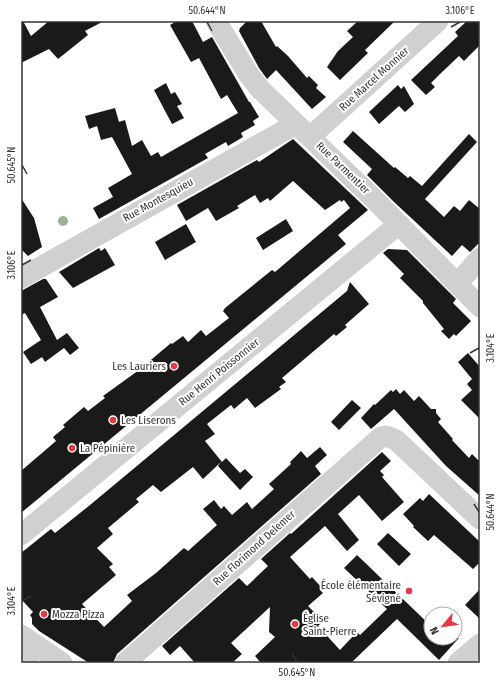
<svg xmlns="http://www.w3.org/2000/svg" width="501" height="684" font-family="'Fira Sans Condensed',sans-serif">
	<rect width="100%" height="100%" fill="#fff"/>
	<!-- building -->
	<path fill="#1a1a1a" d="M21 21H23L31 36 49 21H104L85 31 88 35 58 59 49 49 21 63Z
		M177 21H192L203 42 212 37 249 102H250L259 117 253 121 255 125 241 133 243 137 228 146 226 142 205 154 208 158 99 219 93 208 113 197 108 188 132 174 112 137 101 140 97 126 89 129 85 116 115 108 119 122 125 120 132 146 142 140 151 156 158 152 161 157 238 113 227 95 221 99 199 58 191 62 170 25Z
		M247 21H261L276 47 277 46 288 56 307 78 309 76 318 85 316 88 326 97 312 109 276 70 267 79 259 68 239 31 240 28Z
		M358 21H395L365 50 368 53 340 80 327 67 338 51 353 37 347 31Z
		M467 21H480V45L464 61 459 56 440 74 431 83 435 87 426 95 411 80 458 36 455 32Z
		M166 83 171 94 175 92 182 104 177 106 184 118 172 124 154 90Z
		M398 85 401 89 404 86 414 104 405 112 399 106 379 124 369 112Z
		M353 131 394 168 395 167 408 178 410 176 422 186 469 134 477 142 425 199 444 217 454 206 460 211 469 200 480 209V242L470 252 462 245 452 256 394 202 367 175 372 169 343 142Z
		M293 139 368 210 338 235 346 244 21 513V471L56 441 53 437 65 427 63 425 84 407 88 411 105 398 103 396 139 370 171 343 172 344 183 336 188 342 201 330 206 336 229 318 223 311 225 308 272 270 275 272 350 208 344 200 341 202 340 200 325 210 293 181 270 201 268 198 260 203 255 195 237 206 239 208 216 221 208 208 186 221 177 205 257 160 259 162Z
		M21 198 34 218 42 247 28 256 21 249Z
		M286 219 293 231 263 250 256 238Z
		M186 224 196 242 165 260 155 242Z
		M99 248 101 251 105 248 115 265 73 288 59 272Z
		M388 249 407 250 456 299 453 303 471 321 456 336 454 334 449 339 441 331 444 329 423 303V301L400 278 404 274 383 253Z
		M43 279H46L58 297 40 307 57 340 67 333 79 348 70 355 64 348 45 362 42 357 31 364 23 352 41 340 25 313 21 315V291Z
		M350 282 369 304 345 325 347 327 336 336 334 334 282 378 286 382 279 387 281 389 255 408 247 398 234 409 231 405 207 424 215 434 205 441 222 462 226 458 240 473 245 469 253 477 240 490 218 466 221 462 203 479 193 467 161 492 153 485 136 499 139 502 108 528 113 534 97 548 113 564 109 567 116 575 82 604 104 627 132 601 127 595 156 573 184 548 188 551 217 525 203 509 214 500 221 509 224 506 232 515 247 502 252 509 274 489 269 484 291 464 290 462 301 451 307 458 320 447 327 455 315 466 321 474 117 654 113 663H89L39 631 32 624V618L30 615 33 612 21 599V553L51 529 55 533 90 505 347 291Z
		M468 353 480 367V419L461 400 472 390 467 384 472 379 458 362Z
		M396 389 400 394 404 390 414 401 419 396 431 409H436V413L441 419 438 422 453 439 452 440 469 458 472 454 480 462V496L446 466 394 409 371 429 361 418 374 404 375 405 391 390 393 392Z
		M352 400 361 408 339 430 331 422Z
		M382 452 391 461 380 471 384 475 382 477 404 502 382 521 359 495 338 514 359 540 347 551 325 526 290 557 310 579 312 577 323 589 321 591 323 593 308 606 323 621 318 626 340 650 357 632 360 635 387 609 344 568 357 555 431 626V638H459L439 660 397 619 352 662 300 663 296 661 294 663H261L255 656 275 637 269 632 270 607 231 643 242 654 232 663H195L180 646 170 655 162 646 239 578 247 586 268 566 261 559 290 533 291 534Z
		M429 494 480 542V562L473 569 434 535 428 541 413 527 414 526 403 514 420 498 423 501Z
		M388 533 411 554 399 566 377 544Z
		M480 589V619L465 605Z"/>
	<g fill="none" stroke-linecap="round" stroke-linejoin="round">
		<!-- minor -->
		<path stroke="#d0d0d0" stroke-width="21" d="M216 21 249 75 260 89 372 197 480 307
			M310 137 438 21
			M21 278 296 124
			M458 283 480 258
			M21 535 399 224
			M21 635 62 663
			M21 663 37 647
			M125 663 381 437 386 436 396 440 480 519
			M458 663 480 644"/>
	</g>
	<!-- trees -->
	<circle fill="#a2b095" cx="63" cy="221" r="5"/>
	<!-- ticks -->
	<path fill="none" stroke="#333" stroke-width="1.5" d="M207 22 212 31M451 27 460 22M22 165 27 174M22 265 31 260M470 353 479 348M474 504 479 512M22 601 31 596M292 653 297 662"/>
	<!-- markers -->
	<g fill="#e63946" stroke="#fff" stroke-width="1.5">
		<circle cx="174" cy="366" r="4"/>
		<circle cx="113" cy="420" r="4"/>
		<circle cx="72" cy="448" r="4"/>
		<circle cx="409" cy="591" r="4"/>
		<circle cx="44" cy="614" r="4"/>
		<circle cx="295" cy="624" r="4"/>
	</g>
	<g text-anchor="middle" dominant-baseline="central" stroke-width="4" stroke-linejoin="round" paint-order="stroke">
		<!-- street labels -->
		<g font-size="11" fill="#333" stroke="#fff">
			<text transform="translate(374 79) rotate(-42)">Rue Marcel Monnier</text>
			<text transform="translate(343 168) rotate(44)">Rue Parmentier</text>
			<text transform="translate(158 200) rotate(-29)">Rue Montesquieu</text>
			<text transform="translate(219 372) rotate(-39)">Rue Henri Poissonnier</text>
			<text transform="translate(254 548) rotate(-42)">Rue Florimond Delemer</text>
		</g>
		<!-- poi labels -->
		<g font-size="11" fill="#333" stroke="#fff" text-anchor="start">
			<text x="166" y="366" text-anchor="end">Les Lauriers</text>
			<text x="121" y="420">Les Liserons</text>
			<text x="80" y="448">La Pépinière</text>
			<text x="401" y="585" text-anchor="end">École élémentaire<tspan x="401" dy="13">Sévigné</tspan></text>
			<text x="52" y="614">Mozza Pizza</text>
			<text x="303" y="618">Église<tspan x="303" dy="13">Saint-Pierre</tspan></text>
		</g>
	</g>
	<!-- border -->
	<rect width="501" height="684" fill="none" stroke="#ffffff" stroke-width="44"/>
	<!-- north arrow -->
	<g transform="translate(443 626) rotate(241)"><circle r="19" fill="#ffffff" stroke="#adadad"/>
	<path d="M0-3L7 15L0 10L-7 15Z" fill="#e63946"/>
	<text y="-6" font-size="11" font-weight="bold" text-anchor="middle" fill="#333333">N</text>
	</g>
	<rect x="22" y="22" width="457" height="640" fill="none" stroke="#333" stroke-width="1.5"/>
	<g font-size="10" text-anchor="middle" fill="#333">
		<text x="207" y="14">50.644°N</text>
		<text x="460" y="14">3.106°E</text>
		<text transform="translate(11 165) rotate(-90)" y="4">50.645°N</text>
		<text transform="translate(11 265) rotate(-90)" y="4">3.106°E</text>
		<text transform="translate(490 348) rotate(-90)" y="4">3.104°E</text>
		<text transform="translate(490 512) rotate(-90)" y="4">50.644°N</text>
		<text transform="translate(11 601) rotate(-90)" y="4">3.104°E</text>
		<text x="297" y="676">50.645°N</text>
	</g>
</svg>
